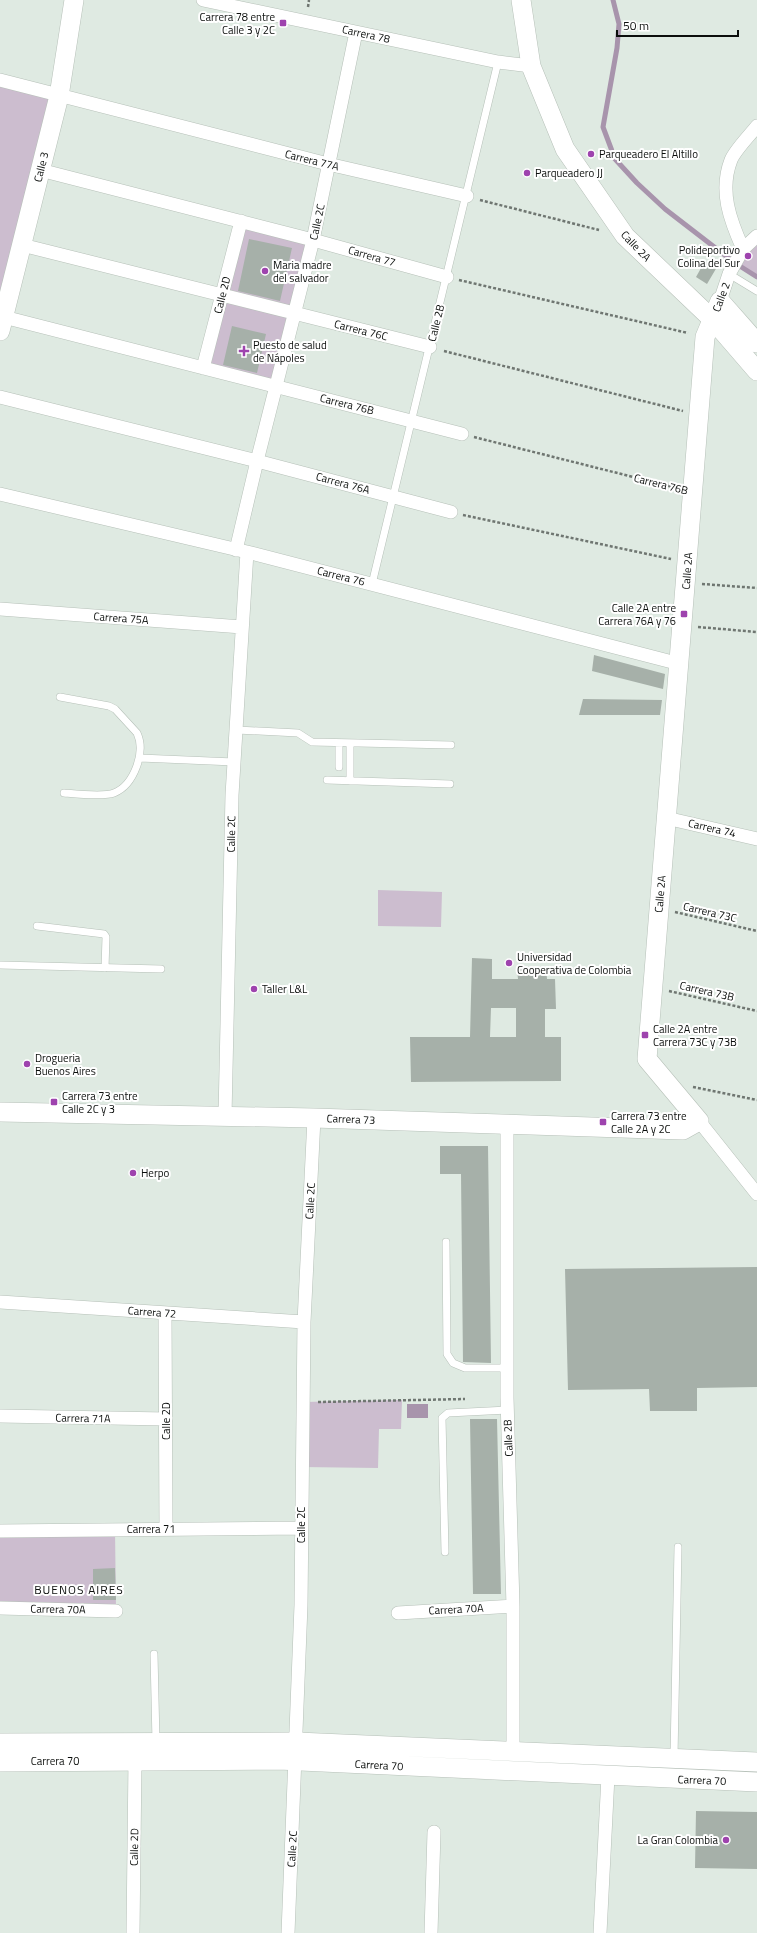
<svg xmlns="http://www.w3.org/2000/svg" width="757" height="1933" font-family="'Titillium Web',sans-serif">
	<rect width="100%" height="100%" fill="#dfeae2"/>
	<!-- green -->
	<path fill="#ccbdcf" d="M0 80 59 96 0 316Z
		M241 221 313 240 275 386 203 368Z
		M757 236V277L735 263Z
		M378 890 442 892 441 927 378 926Z
		M402 1400 401 1429H379L378 1468 302 1467V1402Z
		M115 1529 116 1611 0 1608V1531Z"/>
	<!-- water -->
	<path fill="#a894ac" d="M407 1404H428V1418H407Z"/>
	<g fill="none" stroke-linecap="round" stroke-linejoin="round">
		<!-- stream -->
		<path stroke="#a894ac" stroke-width="5" d="M613 0 619 24 617 48 603 127 615 159 637 183 665 209 735 263 757 277"/>
	</g>
	<!-- building -->
	<path fill="#a6b0a9" fill-rule="evenodd" d="M249 239 292 248 280 301 238 291Z
		M705 261 717 267 707 284 696 277Z
		M232 326 266 334 257 373 223 365Z
		M594 655 665 674 663 689 592 671Z
		M583 699 662 700 660 715H579Z
		M472 958 492 959V979H518L517 969 546 968 547 979H555L556 1009H545V1037H561V1081L411 1082 410 1037H470ZM491 1008H516V1037H490Z
		M440 1146H488L491 1363 463 1362 461 1174H440Z
		M757 1267V1387L697 1388V1411H650L649 1389 568 1390 565 1269Z
		M470 1419H497L501 1594H473Z
		M115 1568 116 1600H93V1569Z
		M696 1811 757 1812V1869L695 1868Z"/>
	<g fill="none" stroke-linecap="round" stroke-linejoin="round">
		<!-- lane casing -->
		<g stroke="#b6c0b8" stroke-width="8">
			<path id="lane" d="M729 274 757 291
				M372 584 498 62
				M60 697 109 706 115 709 137 733C146 752 134 785 114 793 104 797 76 794 64 793
				M237 730 298 733 312 742 451 745
				M140 758 234 762
				M339 767V743
				M327 780 450 784
				M350 781V744
				M37 926 104 934 106 937 105 968
				M0 965 161 969
				M446 1242 447 1354 453 1363 465 1368H507
				M445 1552 442 1418 448 1413 508 1410
				M154 1654 156 1742
				M674 1757 678 1547"/>
		</g>
		<!-- street casing -->
		<g stroke="#b6c0b8" stroke-width="14">
			<path id="street" d="M203 0 498 62 531 66
				M0 80 328 164 467 196
				M40 170 313 240 447 277
				M22 245 430 347
				M743 249C730 220 719 191 731 160 735 150 750 135 757 126
				M720 301 729 274 743 249 757 236
				M0 316 462 434
				M203 368 241 221
				M0 397 257 461 451 512
				M0 494 247 552 680 664
				M236 550 257 461 313 240 356 32
				M0 609 242 627
				M666 818 757 839
				M225 1116 232 795 247 552
				M699 1121 757 1194
				M507 1126V1398L513 1606V1751
				M0 1302 304 1322
				M165 1313 166 1529
				M0 1416 166 1419
				M0 1531 301 1528
				M0 1608 116 1611
				M398 1613 513 1606
				M133 1933 135 1761
				M288 1933 301 1605 304 1322 314 1118
				M431 1933 434 1832
				M600 1933 608 1776"/>
		</g>
		<!-- secondary casing -->
		<g stroke="#b6c0b8" stroke-width="20">
			<path id="secondary" d="M521 0 531 66 565 149 625 236 713 320 757 371
				M0 331 59 96 74 0
				M0 1112 314 1118 683 1130 699 1121 647 1059 705 337 720 301 757 343
				M0 1743 297 1742 757 1762
				M0 1762 279 1760 757 1782"/>
		</g>
		<!-- path -->
		<path stroke="#6f7671" stroke-width="2.5" stroke-dasharray="3 2" stroke-linecap="butt" d="M308 7 309 0
			M480 200 599 230
			M459 280 688 333
			M444 351 683 411
			M474 437 677 488
			M463 515 671 559
			M702 584 757 588
			M698 627 757 632
			M675 912 757 931
			M669 991 757 1011
			M693 1087 757 1100
			M318 1402 465 1399"/>
		<!-- lane -->
		<use href="#lane" stroke="#fff" stroke-width="7"/>
		<!-- street -->
		<use href="#street" stroke="#fff" stroke-width="13"/>
		<!-- secondary -->
		<use href="#secondary" stroke="#fff" stroke-width="19"/>
	</g>
	<!-- markers -->
	<g fill="#9e43ae" stroke="#fff" stroke-width="1.5">
		<rect x="279" y="19" width="8" height="8" rx="2"/>
		<circle cx="591" cy="154" r="4"/>
		<circle cx="527" cy="173" r="4"/>
		<circle cx="748" cy="256" r="4"/>
		<circle cx="265" cy="271" r="4"/>
		<path d="M242 345h4v4h4v4h-4v4h-4v-4h-4v-4h4z"/>
		<rect x="680" y="610" width="8" height="8" rx="2"/>
		<circle cx="509" cy="963" r="4"/>
		<circle cx="254" cy="989" r="4"/>
		<rect x="641" y="1031" width="8" height="8" rx="2"/>
		<circle cx="27" cy="1064" r="4"/>
		<rect x="50" y="1098" width="8" height="8" rx="2"/>
		<rect x="599" y="1118" width="8" height="8" rx="2"/>
		<circle cx="133" cy="1173" r="4"/>
		<circle cx="726" cy="1840" r="4"/>
	</g>
	<g text-anchor="middle" dominant-baseline="central" stroke-width="4" stroke-linejoin="round" paint-order="stroke">
		<!-- poi labels -->
		<g font-size="11" fill="#0b0e0c" stroke="#fff" text-anchor="start">
			<text x="275" y="17" text-anchor="end">Carrera 78 entre<tspan x="275" dy="13">Calle 3 y 2C</tspan></text>
			<text x="599" y="154">Parqueadero El Altillo</text>
			<text x="535" y="173">Parqueadero JJ</text>
			<text x="740" y="250" text-anchor="end">Polideportivo<tspan x="740" dy="13">Colina del Sur</tspan></text>
			<text x="273" y="265">Maria madre<tspan x="273" dy="13">del salvador</tspan></text>
			<text x="253" y="345">Puesto de salud<tspan x="253" dy="13">de Nápoles</tspan></text>
			<text x="676" y="608" text-anchor="end">Calle 2A entre<tspan x="676" dy="13">Carrera 76A y 76</tspan></text>
			<text x="517" y="957">Universidad<tspan x="517" dy="13">Cooperativa de Colombia</tspan></text>
			<text x="262" y="989">Taller L&amp;L</text>
			<text x="653" y="1029">Calle 2A entre<tspan x="653" dy="13">Carrera 73C y 73B</tspan></text>
			<text x="35" y="1058">Drogueria<tspan x="35" dy="13">Buenos Aires</tspan></text>
			<text x="62" y="1096">Carrera 73 entre<tspan x="62" dy="13">Calle 2C y 3</tspan></text>
			<text x="611" y="1116">Carrera 73 entre<tspan x="611" dy="13">Calle 2A y 2C</tspan></text>
			<text x="141" y="1173">Herpo</text>
			<text x="718" y="1840" text-anchor="end">La Gran Colombia</text>
		</g>
		<!-- street labels -->
		<g font-size="11" fill="#0b0e0c" stroke="#fff">
			<text transform="translate(366 34) rotate(12)">Carrera 78</text>
			<text transform="translate(312 160) rotate(14)">Carrera 77A</text>
			<text transform="translate(41 167) rotate(-76)">Calle 3</text>
			<text transform="translate(317 222) rotate(-78)">Calle 2C</text>
			<text transform="translate(636 246) rotate(46)">Calle 2A</text>
			<text transform="translate(372 256) rotate(16)">Carrera 77</text>
			<text transform="translate(222 295) rotate(-76)">Calle 2D</text>
			<text transform="translate(721 297) rotate(-70)">Calle 2</text>
			<text transform="translate(436 323) rotate(-76)">Calle 2B</text>
			<text transform="translate(361 330) rotate(14)">Carrera 76C</text>
			<text transform="translate(347 404) rotate(14)">Carrera 76B</text>
			<text transform="translate(343 483) rotate(15)">Carrera 76A</text>
			<text transform="translate(661 484) rotate(14)">Carrera 76B</text>
			<text transform="translate(687 571) rotate(-86)">Calle 2A</text>
			<text transform="translate(341 576) rotate(14)">Carrera 76</text>
			<text transform="translate(121 618) rotate(4)">Carrera 75A</text>
			<text transform="translate(712 828) rotate(13)">Carrera 74</text>
			<text transform="translate(231 834) rotate(-89)">Calle 2C</text>
			<text transform="translate(660 894) rotate(-85)">Calle 2A</text>
			<text transform="translate(710 912) rotate(13)">Carrera 73C</text>
			<text transform="translate(707 991) rotate(13)">Carrera 73B</text>
			<text transform="translate(351 1119) rotate(2)">Carrera 73</text>
			<text transform="translate(310 1201) rotate(-87)">Calle 2C</text>
			<text transform="translate(152 1312) rotate(4)">Carrera 72</text>
			<text transform="translate(83 1418) rotate(1)">Carrera 71A</text>
			<text transform="translate(166 1421) rotate(-90)">Calle 2D</text>
			<text transform="translate(508 1438) rotate(-92)">Calle 2B</text>
			<text transform="translate(301 1525) rotate(-90)">Calle 2C</text>
			<text x="151" y="1529">Carrera 71</text>
			<text transform="translate(58 1609) rotate(1)">Carrera 70A</text>
			<text transform="translate(456 1609) rotate(-3)">Carrera 70A</text>
			<text x="55" y="1761">Carrera 70</text>
			<text transform="translate(379 1765) rotate(3)">Carrera 70</text>
			<text transform="translate(702 1780) rotate(2)">Carrera 70</text>
			<text transform="translate(134 1847) rotate(-89)">Calle 2D</text>
			<text transform="translate(292 1849) rotate(-87)">Calle 2C</text>
		</g>
		<!-- neighbourhood labels -->
		<g font-size="12" letter-spacing="1" fill="#0b0e0c" stroke="#fff">
			<text x="79" y="1589">BUENOS AIRES</text>
		</g>
	</g>
	<!-- scale -->
	<path d="M617 30v6h121v-6" fill="none" stroke="#0b0e0c" stroke-width="2"/>
	<text x="623" y="30" font-size="12" fill="#0b0e0c" stroke="#ffffff" stroke-width="3" paint-order="stroke">50 m</text>
</svg>
